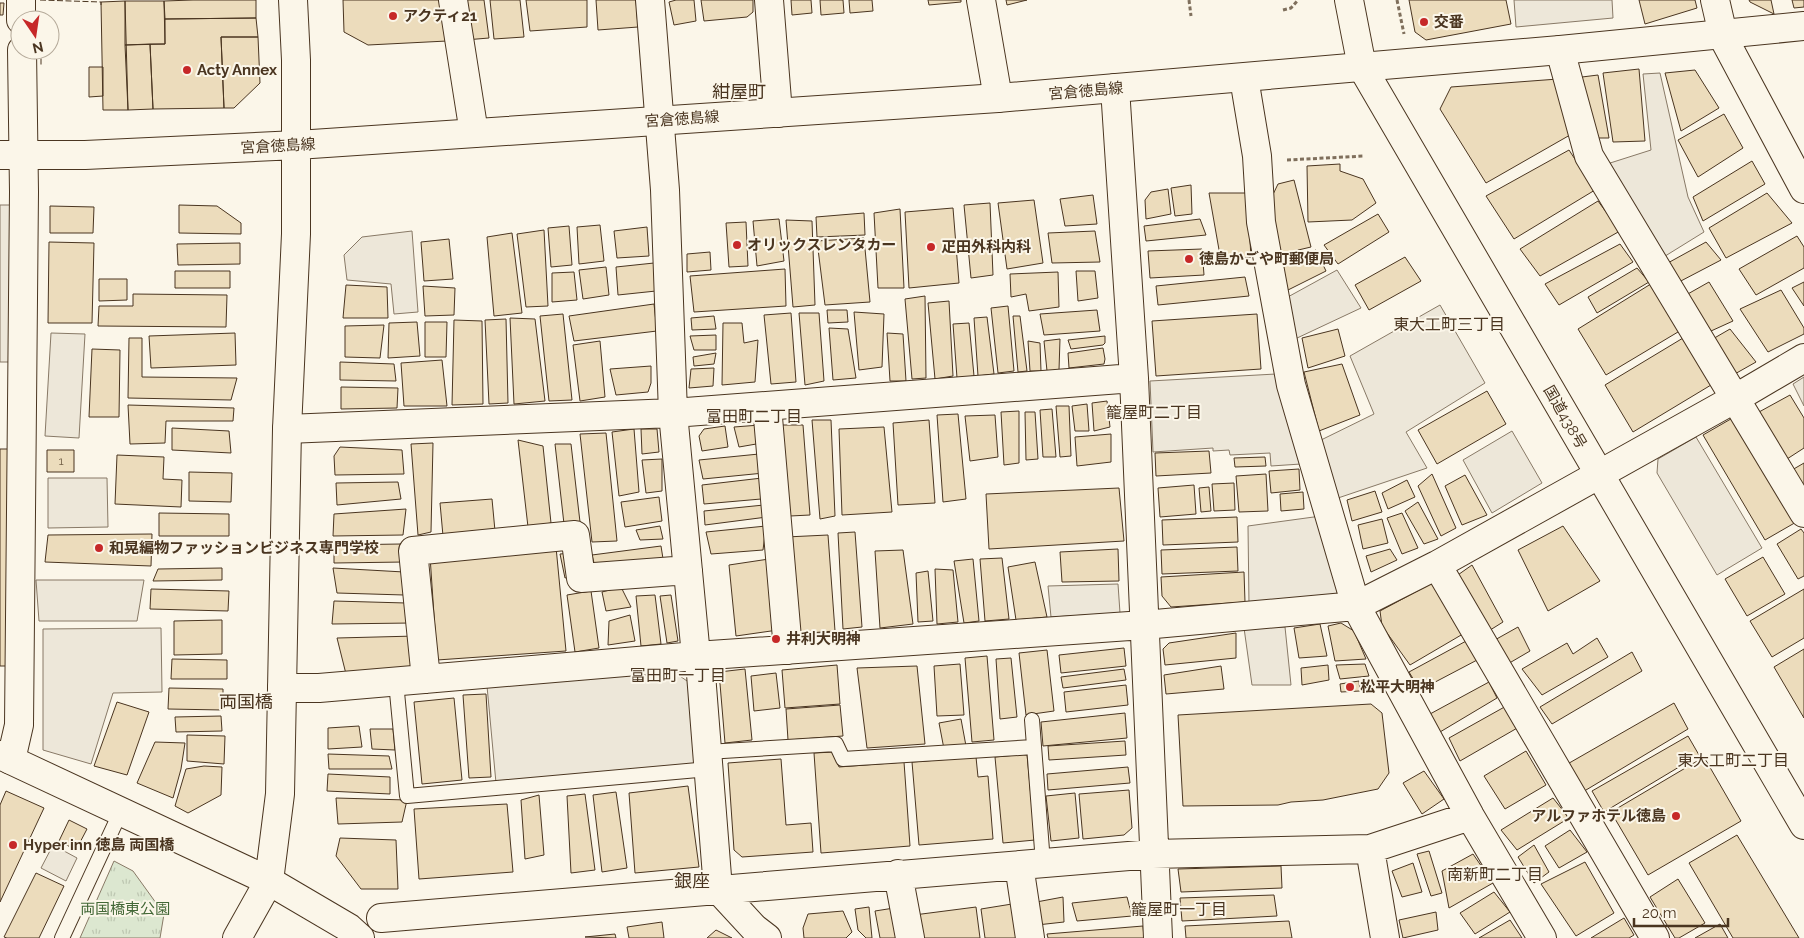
<svg xmlns="http://www.w3.org/2000/svg" width="1804" height="938" font-family="Raleway,'Noto Sans JP',sans-serif">
	<defs>
		<pattern id="grass-tufts" width="24" height="20" patternUnits="userSpaceOnUse" patternTransform="scale(1.25)"><rect width="24" height="20" fill="#dce7d0"/><path d="M3 7l-1-3M5 7V3M7 7l1-3M15 17l-1-3M17 17v-4M19 17l1-3" fill="none" stroke="#bec7b2"/></pattern>
	</defs>
	<rect width="100%" height="100%" fill="#fbf6e9"/>
	<!-- grass -->
	<path fill="url(#grass-tufts)" stroke="#887966" d="M114 861 133 871 164 914 160 938H80Z"/>
	<!-- parking -->
	<path fill="#ede7d9" stroke="#887966" d="M1514 0H1612L1613 18 1516 27Z
		M1660 73 1688 197 1704 232 1662 258 1607 164 1651 150 1643 74Z
		M0 205H13L11 362H0Z
		M412 231 418 312 394 314 391 284 347 280 344 255 362 237Z
		M1337 270 1361 308 1295 339 1286 298Z
		M1440 305 1485 383 1406 432 1427 468 1338 498 1319 441 1374 414 1350 356Z
		M51 333 85 334 79 438 45 436Z
		M1276 374 1301 464 1271 466 1270 453 1230 455 1229 450 1213 451V448L1153 452 1150 381Z
		M1804 377V406L1793 384Z
		M1512 431 1542 483 1492 513 1463 460Z
		M1696 437 1762 548 1717 575 1657 473 1658 459Z
		M48 478H107L108 527 48 528Z
		M1321 516 1343 585 1333 598 1249 605 1248 526Z
		M36 580H144L137 621H39Z
		M1118 584 1120 613 1051 617 1048 586Z
		M1285 627 1291 685H1252L1244 628Z
		M161 628 162 692 113 693 91 764 43 750V629Z
		M671 670 690 683 697 766 496 783 487 686Z
		M53 845 77 858 66 881 41 868Z"/>
	<!-- building -->
	<path fill="#ecdcbc" stroke="#4a3520" d="M193 0H256V18L165 19 164 1Z
		M343 0H441L447 41 368 45 344 32Z
		M459 0H484L489 38 465 40Z
		M490 0H520L524 37 494 39Z
		M526 0H587V27L530 31Z
		M596 0H636L638 27 598 30Z
		M676 0H694L696 21 674 25 669 2Z
		M701 0H753V12L747 17 704 21Z
		M791 0H811L812 13 792 15Z
		M820 0H843L844 13 821 15Z
		M849 0H872L873 11 850 13Z
		M928 0H961V2L929 5Z
		M1006 0H1027L1007 5Z
		M1409 0H1506L1511 24 1426 40 1415 32Z
		M1639 0H1695L1697 8 1645 24Z
		M1749 0H1771L1774 14 1750 2Z
		M1792 0H1804V7L1794 8Z
		M125 1H164L165 44 125 45Z
		M125 1 128 110H103L101 2Z
		M0 3H4L3 15H0Z
		M256 18 258 37H221L224 108 153 109 150 44H165V19Z
		M221 37H258L260 83 234 108H224Z
		M150 44 153 109 128 110 125 45Z
		M89 67H103V96L89 97Z
		M1639 69 1645 141 1613 142 1603 73Z
		M1695 70 1719 108 1681 131 1665 73Z
		M1598 75 1609 138H1593L1582 77Z
		M1558 79 1577 131 1486 183 1440 109 1451 87Z
		M1724 114 1743 148 1698 177 1678 140Z
		M1569 150 1595 190 1514 239 1486 196Z
		M1752 161 1765 184 1703 221 1693 197Z
		M1340 164V171L1363 179 1376 203 1352 220 1308 222 1307 166Z
		M1294 180 1311 247 1277 255 1268 205 1278 184Z
		M1191 185 1192 214 1175 216 1171 188Z
		M1168 189 1171 214 1146 219 1145 200 1151 192Z
		M1209 193H1247L1251 257 1221 261Z
		M1767 193 1792 223 1726 258 1709 228Z
		M1093 195 1097 224 1065 226 1060 199Z
		M1034 200 1043 263 1007 269 998 203Z
		M1598 201 1620 231 1540 276 1520 249Z
		M990 203 993 275 971 278 964 205Z
		M179 205 217 206 241 223V234L179 233Z
		M50 206 94 207 93 233H50Z
		M953 208 959 283 909 288 905 212Z
		M900 209 904 288H878L874 213Z
		M864 213 865 235 817 237 816 217Z
		M1378 214 1389 232 1338 264 1324 245Z
		M779 219 784 261 757 266 753 221Z
		M1200 219 1206 235 1146 241 1144 226Z
		M786 220 812 221 815 305 793 307Z
		M746 222 748 266 729 267 726 223Z
		M600 225 604 261 579 264 577 227Z
		M569 226 572 265 551 267 548 228Z
		M647 227 649 256 617 258 614 231Z
		M544 230 548 306 526 307 517 234Z
		M1095 231 1100 262 1052 263 1048 233Z
		M512 233 522 313 494 316 487 237Z
		M1797 236 1804 247V268L1756 295 1739 269Z
		M864 238 870 302 825 305 817 241Z
		M449 239 453 279 424 281 421 242Z
		M49 242 94 243 92 323H48Z
		M1706 242 1721 260 1677 283 1666 264Z
		M240 243V264L178 265 177 244Z
		M1620 244 1633 262 1559 305 1545 284Z
		M1202 249 1204 275 1150 278 1148 251Z
		M1316 250 1326 271 1282 293 1277 265Z
		M710 252 711 270 687 272V254Z
		M1405 257 1421 281 1369 310 1355 285Z
		M654 263 656 291 618 295 616 267Z
		M606 267 609 295 583 299 579 270Z
		M1637 268 1649 282 1597 313 1588 297Z
		M785 269 786 306 694 312 690 276Z
		M175 271H230V288H175Z
		M1076 271H1095L1098 298 1078 301Z
		M574 272 577 300 552 302V273Z
		M1058 272 1059 307 1029 311 1026 294 1011 297 1010 274Z
		M1245 277 1249 296 1158 305 1156 286Z
		M99 279H127V300L99 301Z
		M1654 282 1683 329 1606 375 1578 329Z
		M1709 282 1733 321 1711 331 1686 295Z
		M1804 282V306L1792 288Z
		M346 285 387 287 388 318H343Z
		M423 286 455 288 454 315 425 316Z
		M1781 290 1804 328V334L1768 352 1740 309Z
		M133 294 227 295 226 327 98 326 99 306H133Z
		M925 296 926 378 912 379 905 299Z
		M949 301 953 376 935 379 928 303Z
		M654 304 657 331 574 341 569 316Z
		M1008 306 1014 371 998 373 991 308Z
		M827 310H847L848 322 828 323Z
		M1097 310 1100 331 1044 335 1040 314Z
		M854 312 884 314 882 367 859 370Z
		M791 313 796 382 771 384 764 315Z
		M799 313H819L824 381 805 385Z
		M563 314 572 400 549 401 540 316Z
		M1257 314 1261 369 1156 376 1152 321Z
		M714 316 716 329 692 330 691 318Z
		M1013 316H1020L1027 371 1018 372Z
		M987 317 994 374 978 376 974 318Z
		M510 318 535 319 545 401 514 404Z
		M506 319 508 403 489 404 485 320Z
		M454 320 482 321 483 404 452 405Z
		M417 322 420 356 388 358 389 323Z
		M425 322H447L446 357H425Z
		M723 323H742L744 343 758 340 755 382 722 385Z
		M969 323 974 376 957 378 953 324Z
		M384 325 380 358 345 357V326Z
		M829 328 848 329 856 378 833 380Z
		M1338 329 1345 356 1308 368 1302 338Z
		M1730 329 1756 362 1733 375 1711 340Z
		M235 333 236 365 151 368 149 336Z
		M887 333 903 334 906 381H890Z
		M716 335V350H694L690 336Z
		M1688 335 1716 382 1633 432 1605 385Z
		M1105 336V343L1103 345 1071 349 1068 340Z
		M129 338H142V377L237 378 231 400 128 398Z
		M1060 339 1059 370 1047 371 1044 341Z
		M600 341 605 397 580 401 573 345Z
		M1028 341 1040 343 1041 371H1030Z
		M1103 348 1105 359 1104 364 1069 368 1068 353Z
		M92 349 120 350 119 417H89Z
		M716 353 714 364 694 366 693 357Z
		M442 360 447 406H404L401 363Z
		M340 362 394 364 396 381 340 380Z
		M1342 364 1360 415 1319 431 1304 372Z
		M651 366V383L648 392 616 395 610 369Z
		M714 368 713 386 689 388 691 369Z
		M341 387 398 388 397 408 341 409Z
		M1487 391 1506 424 1437 464 1418 430Z
		M1790 395 1804 418V448L1787 459 1759 412Z
		M1107 401 1110 427 1094 431 1092 403Z
		M1087 404 1089 431H1075L1072 406Z
		M128 405 234 408 233 421H166L165 443 130 444Z
		M1056 406H1069L1071 456 1060 457Z
		M1052 409 1056 457H1043L1040 410Z
		M1019 411V463L1004 465 1001 412Z
		M1025 412H1035L1038 459 1026 460Z
		M958 414 966 499 943 502 937 415Z
		M995 415 998 457 970 461 965 416Z
		M1736 416 1798 521 1765 540 1703 435Z
		M812 420H831L835 516 820 519Z
		M929 420 935 503 898 505 893 423Z
		M760 425 762 443 739 447 734 427Z
		M782 425H803L810 515 790 516Z
		M725 426 728 447 702 451 699 436 704 429Z
		M884 427 892 512 842 515 839 429Z
		M172 428 229 431 231 453 172 450Z
		M634 429 639 492 619 496 612 432Z
		M641 429H657L659 452 642 454Z
		M606 433 617 541 592 542 580 434Z
		M1111 434V462L1077 466 1075 437Z
		M518 440 543 446 551 523 528 527Z
		M433 443 431 532 418 535 411 444Z
		M555 444H571L580 522 564 524Z
		M340 447 402 450 404 474 335 475 334 456Z
		M0 449H9L10 666H0Z
		M47 450H74V472H47Z
		M1209 451 1211 473 1156 476 1155 453Z
		M759 454 764 473 703 479 699 460Z
		M117 455 164 457 163 479 182 480 181 507 115 504Z
		M1265 457 1266 466 1235 467 1234 458Z
		M662 459V491L646 493 642 460Z
		M1804 463V492L1792 470Z
		M1299 469 1300 490 1271 493 1269 471Z
		M189 472 232 473 231 502 189 501Z
		M1266 474 1268 511 1239 512 1236 476Z
		M1432 474 1456 528 1441 536 1418 486Z
		M1465 475 1487 515 1462 525 1445 486Z
		M762 478 761 499 704 504 702 485Z
		M1407 480 1415 497 1388 509 1382 493Z
		M398 482 401 499 337 505 336 483Z
		M1234 483 1235 510 1214 511 1212 484Z
		M1194 485 1196 514 1160 517 1158 488Z
		M1209 487 1211 511 1201 512 1199 488Z
		M1119 488 1124 541 989 549 986 494Z
		M1375 491 1382 512 1352 521 1347 500Z
		M1303 492 1304 509 1281 511 1280 494Z
		M659 497 662 521 625 527 621 502Z
		M492 499 495 531 443 536 440 503Z
		M1418 502 1438 539 1424 544 1405 511Z
		M764 505 767 517 705 525 704 511Z
		M406 509 403 535 333 536 334 514Z
		M159 513 229 514V536H159Z
		M1402 513 1418 548 1402 554 1387 518Z
		M1237 517 1238 542 1163 545 1162 520Z
		M1382 519 1388 543 1363 549 1358 525Z
		M660 526 663 539 640 540 636 530Z
		M766 526 763 550 711 554 706 532Z
		M1563 526 1600 581 1548 611 1518 550Z
		M1801 529 1804 533V576L1798 579 1777 544Z
		M855 532 862 627 843 629 838 533Z
		M152 534 151 566 45 562 48 535Z
		M828 535 835 631 795 634 786 537Z
		M401 544 404 562 334 563V545Z
		M661 546 664 565 596 571 592 555Z
		M556 547 566 651 437 660 430 556Z
		M1237 547 1238 571 1162 574 1161 550Z
		M1118 549 1119 581 1062 582 1060 552Z
		M1390 549 1397 560 1371 572 1366 556Z
		M903 550 913 624 880 628 875 551Z
		M573 553 575 575 565 578 560 554Z
		M1763 557 1785 594 1747 616 1725 579Z
		M1002 558 1009 619 985 621 980 559Z
		M769 559 778 630 736 636 729 565Z
		M973 559 979 621 964 623 954 561Z
		M1035 562 1047 617 1016 620 1008 567Z
		M1472 565 1503 622 1487 632 1455 577Z
		M222 568V580L153 581 158 569Z
		M333 568 404 572V595L337 593Z
		M935 569 953 570 958 622 937 624Z
		M928 571 933 621 918 622 916 573Z
		M1244 572 1245 602 1171 607 1162 596 1161 577Z
		M1436 581 1468 631 1410 665 1382 626 1380 611Z
		M621 587 631 607 606 611 602 592Z
		M151 589 229 591 228 611 150 609Z
		M1804 589V638L1772 657 1750 621Z
		M591 591 599 648 575 652 567 595Z
		M655 595 661 644 641 646 636 596Z
		M671 595 678 641 667 643 660 596Z
		M334 601 406 603 411 623 332 624Z
		M630 615 635 641 608 645 609 621Z
		M222 620V654L174 655V621Z
		M1341 623 1354 631 1366 659 1335 661 1328 626Z
		M1320 624 1327 656 1299 658 1294 628Z
		M1518 627 1530 651 1506 665 1493 641Z
		M1236 633V658L1165 665 1163 649 1169 643Z
		M416 636 415 670 346 674 337 638Z
		M1597 638 1608 657 1542 695 1522 669 1567 643 1573 654Z
		M1468 640 1479 659 1420 690 1409 672Z
		M1124 648 1126 666 1061 673 1059 655Z
		M1804 649V718L1774 667Z
		M1047 650 1054 711 1026 715 1019 653Z
		M1632 652 1642 671 1552 724 1540 707Z
		M987 656 994 740 972 742 965 658Z
		M1011 658 1017 717 1000 719 996 659Z
		M172 659 227 660V679H171Z
		M960 664 964 715 937 716 934 666Z
		M1365 664 1369 676 1340 679 1336 665Z
		M837 665 840 704 785 708 782 670Z
		M1328 665 1329 680 1302 685 1301 668Z
		M917 666 925 744 867 748 857 668Z
		M1221 666 1224 689 1166 694 1164 675Z
		M745 669 752 740 725 743 719 672Z
		M1124 669 1126 680 1063 688 1061 677Z
		M776 673 780 708 754 711 751 676Z
		M1359 681 1360 691 1341 692 1340 684Z
		M1489 682 1497 698 1440 732 1430 714Z
		M1126 685 1128 705 1066 712 1064 692Z
		M169 688 223 689V710L168 709Z
		M486 694 491 777 469 778 463 695Z
		M454 698 462 780 422 784 414 702Z
		M117 702 149 712 127 775 94 766Z
		M1674 703 1688 729 1581 793 1564 766Z
		M1371 704 1382 713 1389 773 1378 789 1323 800 1291 802 1278 805 1183 806 1178 715Z
		M840 705 843 736 788 740 786 709Z
		M1508 705 1519 727 1460 761 1449 738Z
		M1125 713 1127 738 1043 746 1041 722Z
		M221 716 222 731 176 732 175 717Z
		M961 719 966 746 944 749 939 723Z
		M359 726 362 747 328 749V728Z
		M370 729H393L395 750 372 749Z
		M187 735 225 736 224 764 187 761Z
		M1688 736 1699 755 1604 812 1592 791Z
		M1125 741 1126 755 1049 760 1048 746Z
		M155 742 185 743 181 769 173 798 137 783Z
		M1526 751 1546 785 1505 809 1484 776Z
		M834 752 839 767 904 762 910 846 821 853 814 753Z
		M328 754 389 756 392 769H329Z
		M1027 754 1035 840 1003 843 995 757Z
		M976 757 978 777 988 776 993 839 919 845 912 762Z
		M1704 757 1741 821 1648 875 1611 812Z
		M781 759 786 825 811 823 813 852 742 857 734 850 728 763Z
		M204 766 222 767 221 795 188 813 175 806 186 769Z
		M1128 767 1130 783 1048 790 1047 774Z
		M1424 771 1444 799 1422 814 1403 783Z
		M328 774 390 777V794L327 791Z
		M688 786 699 867 635 873 629 793Z
		M1129 790 1132 828 1124 835 1083 839 1079 794Z
		M6 791 44 808 0 902V805Z
		M616 792 627 868 602 872 593 795Z
		M1075 793 1079 838 1051 841 1046 796Z
		M585 794 595 870 571 873 567 796Z
		M539 795 544 855 525 859 521 800Z
		M336 798 407 800 402 822 338 824Z
		M1553 798 1569 818 1517 850 1501 830Z
		M507 804 513 872 419 879 414 809Z
		M69 820 87 829 76 850 59 841Z
		M1570 830 1587 852 1559 868 1545 846Z
		M1737 835 1799 938H1733L1689 863Z
		M340 838 396 840 398 889H361L336 856Z
		M1534 845 1549 872 1534 883 1518 857Z
		M1429 851 1442 893 1431 896 1417 854Z
		M1473 854 1493 883 1449 908 1442 871Z
		M1585 862 1614 913 1576 936 1541 884Z
		M1413 863 1422 892 1402 897 1392 871Z
		M1281 866 1282 888 1181 892 1178 869Z
		M36 873 64 886 39 938H7L4 937Z
		M1678 879 1705 923 1679 938H1675L1650 897Z
		M1494 892 1510 912 1475 934 1460 913Z
		M1274 895 1277 916 1182 921 1180 898Z
		M1063 897 1064 922 1037 925 1031 903Z
		M1127 897 1132 916 1077 921 1072 903Z
		M1012 904 1017 938H985L981 909Z
		M869 907 872 938H866L858 930 855 909Z
		M976 907 980 938H918L914 915Z
		M894 908 902 938H880L875 911Z
		M843 911 852 932 846 938H804L803 928 808 914Z
		M1436 912 1438 930 1403 938 1399 920Z
		M1624 918 1634 935 1629 938H1591Z
		M1510 920 1522 938H1479Z
		M1289 921 1292 938H1186L1185 926Z
		M662 922 664 938H629L627 927Z
		M1720 924 1728 938H1695Z
		M1143 926 1144 938H1048L1047 934Z
		M716 930 732 938H707Z
		M615 934 616 938 585 937Z"/>
	<g fill="none" stroke-linecap="round" stroke-linejoin="round">
		<!-- lane casing -->
		<g stroke="#4a3520" stroke-width="16">
			<path id="lane" d="M396 682 407 796 709 769
				M1032 720 1043 863
				M707 752 836 744 843 759 1034 747
				M62 938 121 811"/>
		</g>
		<!-- street casing -->
		<g stroke="#4a3520" stroke-width="30">
			<path id="street" d="M21 0V20
				M453 0 474 133
				M650 0 665 190 673 413 696 656 701 674 718 889 754 928 767 938
				M769 0 778 113
				M981 0 998 98
				M1715 0 1724 39 1804 189
				M1560 50 1589 156 1804 513
				M1244 78 1257 156 1261 222 1291 385 1356 606 1470 816 1542 938
				M1115 88 1134 378 1158 938
				M767 406 788 650
				M287 429 673 413 1134 378
				M1437 565 1655 938
				M426 679 413 551 575 535 581 578 688 570
				M282 688H319L696 656 1144 625 1356 606 1437 565 1736 398 1804 358
				M11 760 19 725 24 192 22 50
				M1370 849 1385 938
				M1019 865 1030 938
				M898 874 910 938
				M269 881 349 928 360 938
				M381 918 1153 854 1370 849 1470 816"/>
		</g>
		<!-- secondary casing -->
		<g stroke="#4a3520" stroke-width="30">
			<path id="secondary" d="M0 155H85L297 145 998 98 1560 50 1804 26
				M0 755 269 881
				M237 938 269 881 280 794 287 429 296 234V60L293 0"/>
		</g>
		<!-- highway casing -->
		<g stroke="#4a3520" stroke-width="30">
			<path id="highway" d="M1349 0 1362 67 1804 825"/>
		</g>
		<!-- path -->
		<path stroke="#7f6f5c" stroke-width="3" stroke-dasharray="4 2.5" stroke-linecap="butt" d="M1189 0 1191 16
			M1397 0 1404 34
			M1283 10 1291 8 1298 0
			M1287 160 1364 156"/>
		<!-- lane -->
		<use href="#lane" stroke="#fbf6e9" stroke-width="14"/>
		<!-- street -->
		<use href="#street" stroke="#fbf6e9" stroke-width="28"/>
		<!-- secondary -->
		<use href="#secondary" stroke="#fbf6e9" stroke-width="28"/>
		<!-- highway -->
		<use href="#highway" stroke="#fbf6e9" stroke-width="28"/>
		<!-- fence -->
		<path stroke="#4a3520" stroke-width="1" stroke-dasharray="6 2.5" stroke-linecap="butt" d="M40 0 101 2V5
			M41 50V67"/>
	</g>
	<!-- markers -->
	<g fill="#c62828" stroke="#fbf6e9" stroke-width="2">
		<circle cx="393" cy="16" r="5"/>
		<circle cx="1424" cy="22" r="5"/>
		<circle cx="187" cy="70" r="5"/>
		<circle cx="737" cy="245" r="5"/>
		<circle cx="931" cy="247" r="5"/>
		<circle cx="1189" cy="259" r="5"/>
		<circle cx="99" cy="548" r="5"/>
		<circle cx="776" cy="639" r="5"/>
		<circle cx="1350" cy="687" r="5"/>
		<circle cx="1676" cy="816" r="5"/>
		<circle cx="13" cy="845" r="5"/>
	</g>
	<g text-anchor="middle" dominant-baseline="central" stroke-width="4" stroke-linejoin="round" paint-order="stroke">
		<!-- number labels -->
		<g font-size="12" fill="#725f47">
			<text x="61" y="461">1</text>
		</g>
		<!-- poi labels -->
		<g font-size="15" font-weight="bold" fill="#4a3520" stroke="#fbf6e9" text-anchor="start">
			<text x="403" y="16">アクティ21</text>
			<text x="1434" y="22">交番</text>
			<text x="197" y="70">Acty Annex</text>
			<text x="747" y="245">オリックスレンタカー</text>
			<text x="941" y="247">疋田外科内科</text>
			<text x="1199" y="259">徳島かごや町郵便局</text>
			<text x="109" y="548">和晃編物ファッションビジネス専門学校</text>
			<text x="786" y="639">井利大明神</text>
			<text x="1360" y="687">松平大明神</text>
			<text x="1666" y="816" text-anchor="end">アルファホテル徳島</text>
			<text x="23" y="845">Hyper inn 徳島 両国橋</text>
		</g>
		<!-- street labels -->
		<g font-size="15" fill="#4a3520" stroke="#fbf6e9">
			<text transform="translate(1086 91) rotate(-5)">宮倉徳島線</text>
			<text transform="translate(682 119) rotate(-4)">宮倉徳島線</text>
			<text transform="translate(278 146) rotate(-3)">宮倉徳島線</text>
			<text transform="translate(1565 417) rotate(60)">国道438号</text>
		</g>
		<!-- park labels -->
		<g font-size="15" fill="#436837" stroke="#fbf6e9">
			<text x="125" y="909">両国橋東公園</text>
		</g>
		<!-- neighbourhood labels -->
		<g font-size="16" fill="#4a3520" stroke="#fbf6e9">
			<text x="1449" y="324">東大工町三丁目</text>
			<text x="1154" y="412">籠屋町二丁目</text>
			<text x="754" y="416">富田町二丁目</text>
			<text x="678" y="675">富田町一丁目</text>
			<text x="1733" y="760">東大工町二丁目</text>
			<text x="1495" y="874">南新町二丁目</text>
			<text x="1179" y="909">籠屋町一丁目</text>
		</g>
		<!-- quarter labels -->
		<g font-size="18" fill="#4a3520" stroke="#fbf6e9">
			<text x="739" y="91">紺屋町</text>
			<text x="246" y="701">両国橋</text>
			<text x="692" y="880">銀座</text>
		</g>
	</g>
	<!-- north arrow -->
	<g transform="translate(35 35) rotate(167)"><circle r="24" fill="#fbf6e9" stroke="#b4a999"/>
	<path d="M0-4L9 19L0 12L-9 19Z" fill="#c62828"/>
	<text y="-8" font-size="14" font-weight="bold" text-anchor="middle" fill="#4a3520">N</text>
	</g>
	<!-- scale -->
	<path d="M1634 918v8h94v-8" fill="none" stroke="#4a3520" stroke-width="2.5"/>
	<text x="1642" y="918" font-size="15" fill="#4a3520" stroke="#fbf6e9" stroke-width="4" paint-order="stroke">20 m</text>
</svg>
